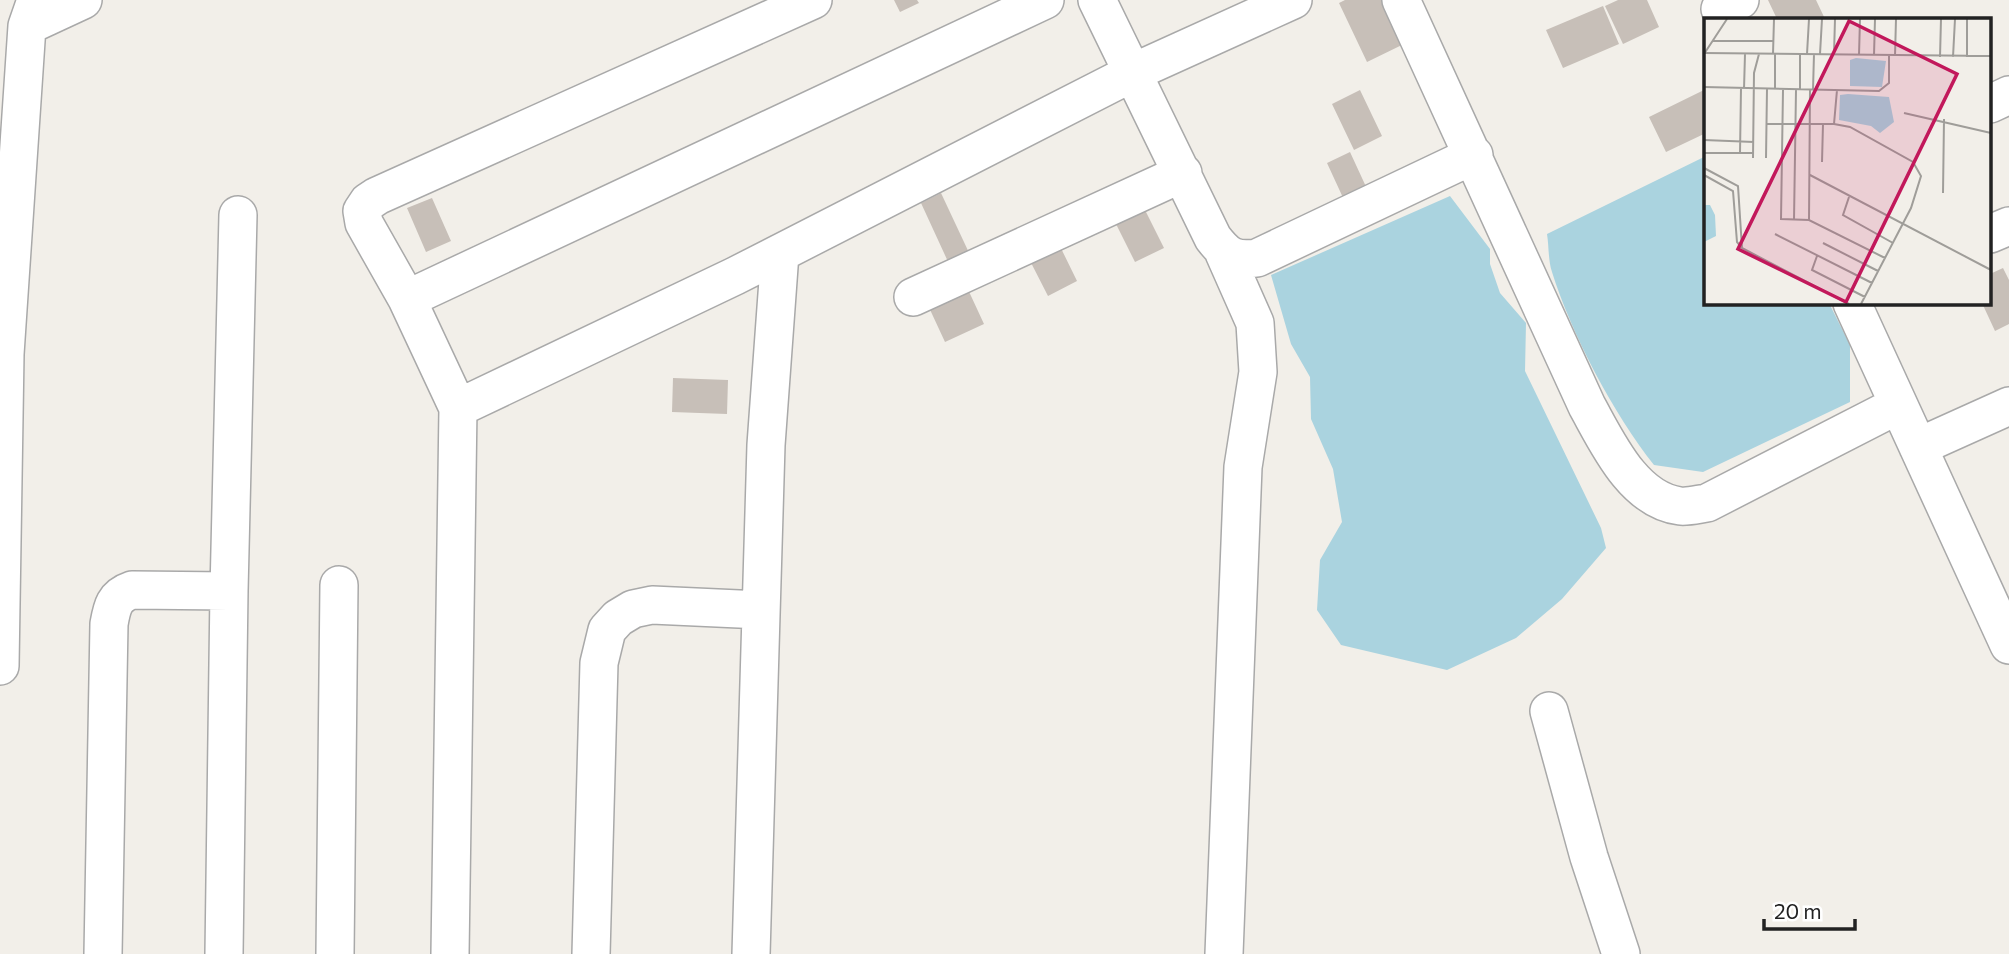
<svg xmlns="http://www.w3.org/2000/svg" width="2009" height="954" font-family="Commissioner,sans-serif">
	<rect width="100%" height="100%" fill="#f2efe9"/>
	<!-- water -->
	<path fill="#aad3df" d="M1706 156V303H1829L1850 345V402L1703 472 1654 465C1614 415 1571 333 1552 272 1548 260 1549 246 1547 234Z
		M1450 196 1490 249V264L1500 293 1526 323 1525 371 1601 528 1606 548 1562 599 1516 638 1447 670 1341 645 1317 610 1320 560 1342 522 1333 469 1311 419 1310 377 1291 344 1271 275Z"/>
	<!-- building -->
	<path fill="#c7bfb8" d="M894 0H917L919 3 900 12Z
		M1345 0H1385L1406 43 1367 62 1339 3Z
		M1618 0H1647L1659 27 1623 44 1605 6Z
		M1768 0H1816L1825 19H1777Z
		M1603 6 1619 44 1563 68 1546 30Z
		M1706 89V133L1666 152 1649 117Z
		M1360 90 1382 136 1354 150 1332 104Z
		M1350 152 1368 191 1345 202 1327 163Z
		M941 193 971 257 950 266 921 203Z
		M432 198 451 241 426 252 407 208Z
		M1140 200 1164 248 1135 262 1111 214Z
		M1055 236 1077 281 1048 296 1025 251Z
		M2003 268 2009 280V324L1995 331 1982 303H1990V274Z
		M965 283 984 324 945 342 926 301Z
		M673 378 728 380 727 414 672 412Z"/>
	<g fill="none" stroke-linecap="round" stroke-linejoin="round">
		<!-- street casing -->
		<g stroke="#a9a9a9" stroke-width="40">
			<path id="street" d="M1097 0 1213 238C1227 256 1234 261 1257 258L1474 155
				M1401 0 1587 406C1607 442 1633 500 1680 506 1688 507 1699 504 1707 503L1898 405
				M1720 9 1740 0
				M27 26 83 0
				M1990 104 2009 95
				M1990 234 2009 226
				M913 297 1183 173
				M407 299 1045 0
				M1852 303 2009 645
				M458 408 735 276 1134 72 1293 0
				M1918 447 2009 406
				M0 666 5 354 27 26 36 0
				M1549 711 1589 857 1621 954
				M103 954 109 624C112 607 114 596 132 590L229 591
				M224 954 229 591 238 215
				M335 954 339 585
				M450 954 458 408 407 299 364 223 362 211 368 202 377 196 813 0
				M591 954 599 663 607 630 618 618 633 609 652 605 761 610
				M751 954 766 445 780 253
				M1224 954 1243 467 1258 372 1255 323 1224 253"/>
		</g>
		<!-- street -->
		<use href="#street" stroke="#fff" stroke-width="37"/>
	</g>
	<!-- overview -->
	<g transform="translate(1704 18)">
		<rect width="287" height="287" fill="#f2efe9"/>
		<path d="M152 40 182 43 178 69 146 68V42ZM144 76 185 79 190 104 176 115 167 108 135 102 136 77ZM0 187H6L11 197 12 218 0 224Z" fill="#aad3df"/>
		<path fill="none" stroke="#9f9d99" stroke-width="2" d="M9 23H70M0 35 287 38M0 36 23 1M69 36 70 1M103 36 105 1M116 36 118 1M130 36 131 1M155 37 156 1M170 37 171 1M191 38 192 1M236 39 237 1M249 39 251 1M263 39V1M0 69 175 73 185 65V38M40 71 41 36M71 71V36M79 72 77 201 105 202 181 240M96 72V36M109 72 110 36M200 95 287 115M63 106H130L133 72M130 106 146 109 209 144 217 158 207 190 157 286M0 122 50 124M0 135H49M36 135 37 70M49 140 50 55 55 36M62 140 63 71M118 144 119 106M0 150 34 168 38 230M0 157 29 173 33 224 38 230 145 286M106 157 287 252M239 175 240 101M145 179 139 197 189 225M90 202 92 72M105 202 106 72M71 216 168 265M119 225 174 253M113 238 108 252 161 279"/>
		<path fill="#c2185b" fill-opacity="0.15" stroke="#c2185b" stroke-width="3.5" d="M145 3 253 56 142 284 34 231Z"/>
		<rect width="287" height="287" fill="none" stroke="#222" stroke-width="3.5"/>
	</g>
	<!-- scale -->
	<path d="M1764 919v10h91v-10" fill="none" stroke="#222222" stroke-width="3.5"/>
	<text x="1774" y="919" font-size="21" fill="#222222" stroke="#ffffff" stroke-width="5" paint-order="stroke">20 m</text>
</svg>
